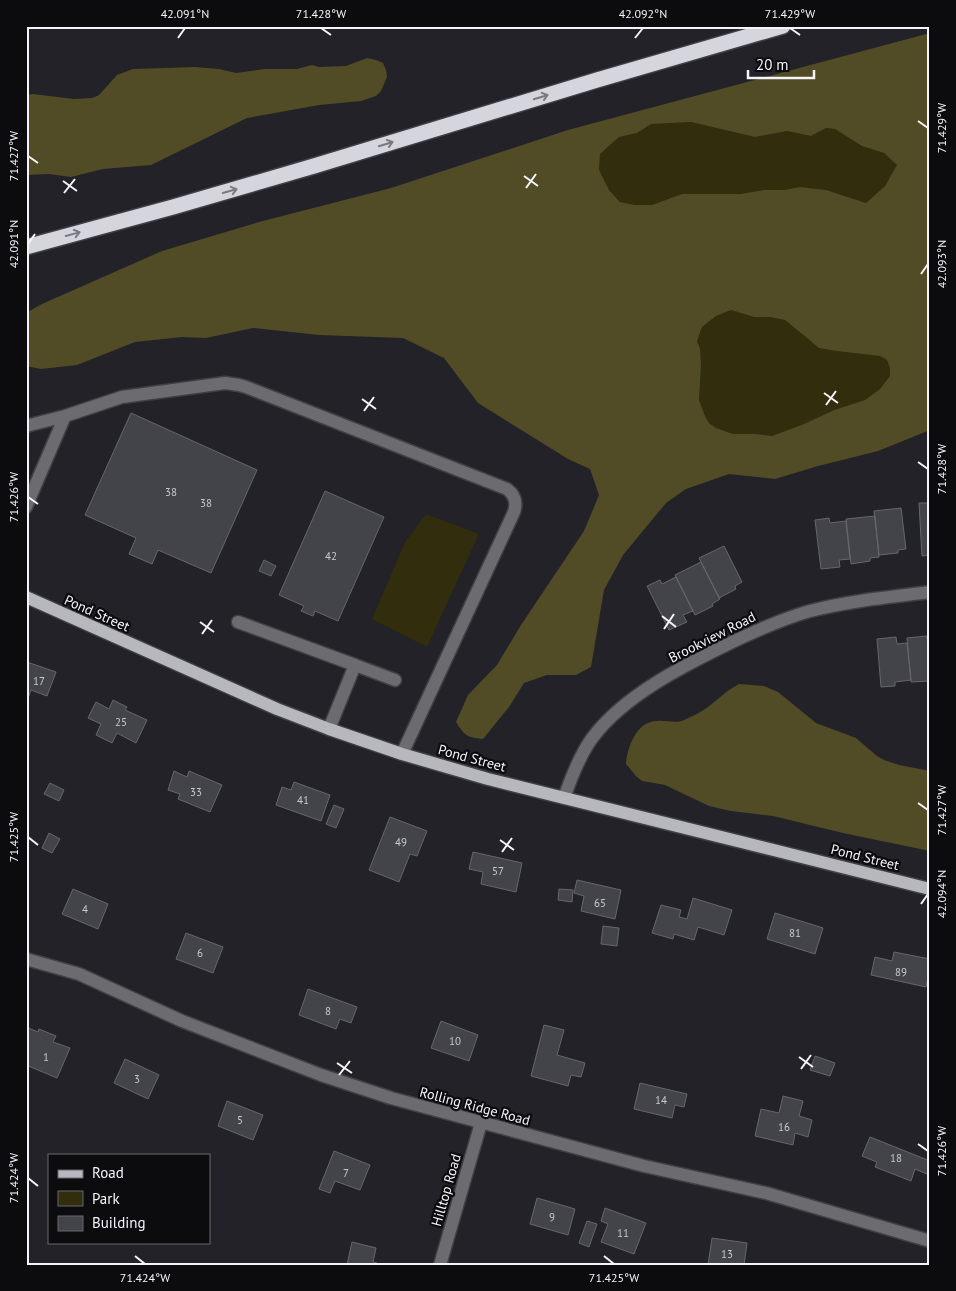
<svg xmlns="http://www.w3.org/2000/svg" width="956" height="1291" font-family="'PT Sans',sans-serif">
	<rect width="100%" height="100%" fill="#222228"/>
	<!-- green -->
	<path fill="#312d0d" d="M691 122 755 137 787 131 811 136 826 128 835 129 862 146 884 153 898 165 885 186 866 203 826 190 800 187 784 190H764L740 194H682L652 205H635L620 202 609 190 599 170 600 154 619 137 637 133 651 124Z
		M731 310 754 317H770L785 320 819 348 836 351 880 356 887 360 890 368V376L880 389 865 400 834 410 804 424 772 436 755 434H733L716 428 709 423 705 416 699 400 701 365 697 342 702 327 716 316Z
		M426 514 479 534 427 647 372 619 405 542Z"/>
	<!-- forest -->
	<path fill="#514c26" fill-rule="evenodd" d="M930 33V430L878 451 818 466 775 479 729 474 686 489 666 503 623 555 604 590 591 667 576 675H547L524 683 509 707 483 739C466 737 465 736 456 722L468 695 497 665 521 625 584 531 599 495 590 469 568 459 478 403 444 358 403 338 319 335 253 328 206 338 182 337 135 342 77 365 41 369 26 366V313L42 304 162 251 259 222 391 188 568 130ZM691 122 755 137 787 131 811 136 826 128 835 129 862 146 884 153 897 165 885 186 866 203 826 190 800 187 784 190H764L740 194H682L652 205H635L620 202 609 190 599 170 600 154 619 137 637 133 651 124ZM731 310 754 317H770L785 320 819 348 836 351 880 356 887 360 890 368V376L880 389 865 400 834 410 804 424 772 436 755 434H733L716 428 709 423 705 416 699 400 701 365 700 349 697 341 702 327 716 316Z
		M367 58 376 60 383 63 386 70 387 77 381 91 376 96 361 101 319 105 247 118 151 165 103 169 71 177 49 174 26 175V95L33 94 74 99 92 98 99 95 117 75 133 69 195 67 219 69 236 73 265 69H297L312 65 319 67 346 66Z
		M739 684 764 686 778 692 816 723 856 738 877 756 884 760 899 765 930 771V851L843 833 773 816 731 811 709 806 665 785 642 781 636 776 626 764C627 747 637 721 657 721 666 720 677 724 684 720 691 717 699 713 705 709 718 700 724 692 739 684Z"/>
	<!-- building -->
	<path fill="#43434a" stroke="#67666e" d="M131 413 257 470 211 573 158 550 152 564 129 554 136 538 85 515Z
		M325 491 384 517 338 621 315 611 313 616 301 611 304 606 279 595Z
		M919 503H930V555L922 556Z
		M901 508 906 549 898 550V553L879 555 874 511Z
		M875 516 879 557 870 558V561L851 564 846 519Z
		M829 518 830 523 846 521 850 559 839 560 840 567 821 569 815 520Z
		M724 546 742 582 735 586 736 589 719 598 699 558Z
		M264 560 276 566 271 576 259 571Z
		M701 562 720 599 712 604 713 606 695 615 675 575Z
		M676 577 693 611 683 615 687 622 669 630 647 586 660 580 662 584Z
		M927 636V639H930V681L911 682 907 638Z
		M896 637 897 644 907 643 911 680 895 682V686L881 687 877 639Z
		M27 662 56 672 47 696 31 690 27 701H26V665Z
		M113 700 127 707 125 710 147 720 136 743 117 733 112 743 96 735 101 724 88 718 96 702 109 709Z
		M174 771 187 777 189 771 222 785 210 812 178 799 180 794 168 790Z
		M294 782 330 795 321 821 276 805 282 787 291 790Z
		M50 783 64 790 59 801 44 794Z
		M334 805 344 809 336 828 326 824Z
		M390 817 427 831 417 856 410 854 399 882 369 870Z
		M49 833 60 839 52 853 42 848Z
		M473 852 522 863 516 892 481 884 483 872 469 869Z
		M577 880 621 890 615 919 581 911 584 896 574 893Z
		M73 889 108 904 98 929 62 914Z
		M559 889 573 890 572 902 558 900Z
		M693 898 732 910 724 935 698 927 694 940 674 934 673 939 652 933 661 905 681 910 679 917 687 919Z
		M775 913 823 928 815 954 767 939Z
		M603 926 619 928 617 946 601 944Z
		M186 933 223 947 213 973 176 959Z
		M894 952 930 959V968L926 987 871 975 875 957 892 961Z
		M308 989 357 1007 351 1023 340 1019 336 1029 299 1015Z
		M441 1021 478 1035 469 1061 431 1048Z
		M544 1025 564 1030 557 1055 585 1063 581 1077 571 1075 568 1086 531 1076Z
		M26 1027 38 1032 39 1029 56 1036 53 1042 70 1048 57 1078 26 1065Z
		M815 1056 835 1063 830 1076 810 1070Z
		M125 1059 159 1075 148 1099 114 1083Z
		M640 1083 687 1094 684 1107 675 1105 672 1118 634 1109Z
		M783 1096 803 1101 799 1116 812 1120 808 1137 795 1133 793 1145 755 1136 761 1109 779 1113Z
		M227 1101 263 1115 253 1140 218 1126Z
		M870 1137 930 1161V1166L927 1174 915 1169 911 1181 875 1167 877 1162 862 1156Z
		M334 1151 370 1165 360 1190 335 1181 330 1193 319 1189Z
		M537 1198 575 1209 568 1235 530 1224Z
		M605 1208 646 1223 634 1254 601 1242 608 1224 601 1221Z
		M587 1221 597 1224 589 1247 579 1243Z
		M712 1238 747 1243 744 1265H708Z
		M352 1242 376 1248 373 1262 377 1263 376 1265H347Z"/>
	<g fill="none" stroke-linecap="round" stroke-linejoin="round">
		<!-- minor casing -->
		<g stroke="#403f45" stroke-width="15">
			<path id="minor" d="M26 426 65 416
				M26 507 65 416 122 397 225 383 239 385 246 387 507 489C515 495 517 503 514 512L402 754
				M238 622 355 665 329 729
				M355 665 395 680
				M564 798C571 778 580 754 593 737 624 696 681 667 726 645 753 632 781 619 810 611 849 601 890 597 930 592
				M26 959 79 974 182 1021 321 1075 391 1098 644 1166 766 1193 930 1241
				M440 1265 481 1123"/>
		</g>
		<!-- major casing -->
		<g stroke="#403f45" stroke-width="15">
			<path id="major" d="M26 597 277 709 329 729 402 754 488 779 930 889"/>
		</g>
		<!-- highway casing -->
		<g stroke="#403f45" stroke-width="18">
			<path id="highway" d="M26 247 173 207 314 166 597 80 783 26"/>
		</g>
		<!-- minor -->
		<use href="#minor" stroke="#6c6c70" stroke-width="12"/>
		<!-- major -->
		<use href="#major" stroke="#b7b7be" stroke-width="12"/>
		<!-- highway -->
		<use href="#highway" stroke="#d5d5dd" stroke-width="15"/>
	</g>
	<!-- one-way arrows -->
	<defs><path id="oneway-shaft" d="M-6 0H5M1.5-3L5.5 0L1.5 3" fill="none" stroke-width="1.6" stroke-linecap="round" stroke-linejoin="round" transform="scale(1.25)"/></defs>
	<g stroke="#7b7a80">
		<use href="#oneway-shaft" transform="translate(541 97) rotate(-17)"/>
		<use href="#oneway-shaft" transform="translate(386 144) rotate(-17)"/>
		<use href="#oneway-shaft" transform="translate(230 191) rotate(-16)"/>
		<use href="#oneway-shaft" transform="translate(73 234) rotate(-15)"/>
	</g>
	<!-- ticks -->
	<path fill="none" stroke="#f5f4f9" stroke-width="2" d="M321 28 331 35M790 28 800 35M178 38 185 28M635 38 643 28M918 121 928 128M28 156 38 163M524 176 538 186M63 181 77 191M526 188 536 174M64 193 75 179M28 244 35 234M921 274 928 264M824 393 838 403M362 399 376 409M826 405 836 391M364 411 374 397M918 462 928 469M28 497 38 504M662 616 676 627M200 622 214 632M664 629 674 614M202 634 212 620M918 803 928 810M28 837 38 845M500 840 514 850M502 852 512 838M921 904 928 894M799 1057 813 1067M337 1063 352 1073M801 1069 811 1055M339 1075 350 1061M918 1144 928 1151M28 1178 38 1186M135 1256 145 1264M604 1256 614 1264"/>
	<g text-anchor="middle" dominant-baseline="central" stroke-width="4.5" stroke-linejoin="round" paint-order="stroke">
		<!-- number labels -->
		<g font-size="11" fill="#c8c8cd">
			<text x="171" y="492">38</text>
			<text x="206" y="503">38</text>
			<text x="331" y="556">42</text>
			<text x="39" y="681">17</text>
			<text x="121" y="722">25</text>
			<text x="196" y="792">33</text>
			<text x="303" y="800">41</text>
			<text x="401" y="842">49</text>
			<text x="498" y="871">57</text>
			<text x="600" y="903">65</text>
			<text x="85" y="909">4</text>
			<text x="795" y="933">81</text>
			<text x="200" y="953">6</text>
			<text x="901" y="972">89</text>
			<text x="328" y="1011">8</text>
			<text x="455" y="1041">10</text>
			<text x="46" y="1057">1</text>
			<text x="137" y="1079">3</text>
			<text x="661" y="1100">14</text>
			<text x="240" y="1120">5</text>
			<text x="784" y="1127">16</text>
			<text x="896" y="1158">18</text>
			<text x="346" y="1173">7</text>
			<text x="552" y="1217">9</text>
			<text x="623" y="1233">11</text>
			<text x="727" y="1254">13</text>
		</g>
		<!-- street labels -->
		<g font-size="14" fill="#f5f4f9" stroke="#0c0b0e">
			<text transform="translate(97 613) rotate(24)">Pond Street</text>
			<text transform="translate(712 637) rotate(-27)">Brookview Road</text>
			<text transform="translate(472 758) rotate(15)">Pond Street</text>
			<text transform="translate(865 857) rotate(14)">Pond Street</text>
			<text transform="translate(475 1106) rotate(15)">Rolling Ridge Road</text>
			<text transform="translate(446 1190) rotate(-74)">Hilltop Road</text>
		</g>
	</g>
	<!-- border -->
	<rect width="956" height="1291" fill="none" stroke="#0c0b0e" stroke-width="55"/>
	<!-- legend -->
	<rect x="48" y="1154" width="162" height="90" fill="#0c0b0e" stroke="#69686c"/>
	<rect x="58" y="1170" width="25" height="8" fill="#b7b7be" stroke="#69686c"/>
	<text x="92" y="1178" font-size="15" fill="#f5f4f9">Road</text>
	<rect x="58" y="1191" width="25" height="15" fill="#312d0d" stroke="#69686c"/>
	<text x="92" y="1204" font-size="15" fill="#f5f4f9">Park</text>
	<rect x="58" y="1216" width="25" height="15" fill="#43434a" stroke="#69686c"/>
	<text x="92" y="1228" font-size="15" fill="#f5f4f9">Building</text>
	<!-- scale -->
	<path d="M748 70v8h66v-8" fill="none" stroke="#f5f4f9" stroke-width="2.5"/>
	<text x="756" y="70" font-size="15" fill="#f5f4f9" stroke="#0c0b0e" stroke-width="4" paint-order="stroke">20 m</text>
	<rect x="28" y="28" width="900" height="1236" fill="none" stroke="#f5f4f9" stroke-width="2"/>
	<g font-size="12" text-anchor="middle" fill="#f5f4f9">
		<text x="185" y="18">42.091°N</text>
		<text x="321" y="18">71.428°W</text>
		<text x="643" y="18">42.092°N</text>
		<text x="790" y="18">71.429°W</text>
		<text transform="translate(942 128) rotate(-90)" y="4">71.429°W</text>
		<text transform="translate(14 156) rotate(-90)" y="4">71.427°W</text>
		<text transform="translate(14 244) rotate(-90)" y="4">42.091°N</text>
		<text transform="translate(942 264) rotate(-90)" y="4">42.093°N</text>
		<text transform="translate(942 469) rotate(-90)" y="4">71.428°W</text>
		<text transform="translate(14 497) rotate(-90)" y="4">71.426°W</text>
		<text transform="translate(942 810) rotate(-90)" y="4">71.427°W</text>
		<text transform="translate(14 837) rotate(-90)" y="4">71.425°W</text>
		<text transform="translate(942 894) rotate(-90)" y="4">42.094°N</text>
		<text transform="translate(942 1151) rotate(-90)" y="4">71.426°W</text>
		<text transform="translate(14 1178) rotate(-90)" y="4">71.424°W</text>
		<text x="145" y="1282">71.424°W</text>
		<text x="614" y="1282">71.425°W</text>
	</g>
</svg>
